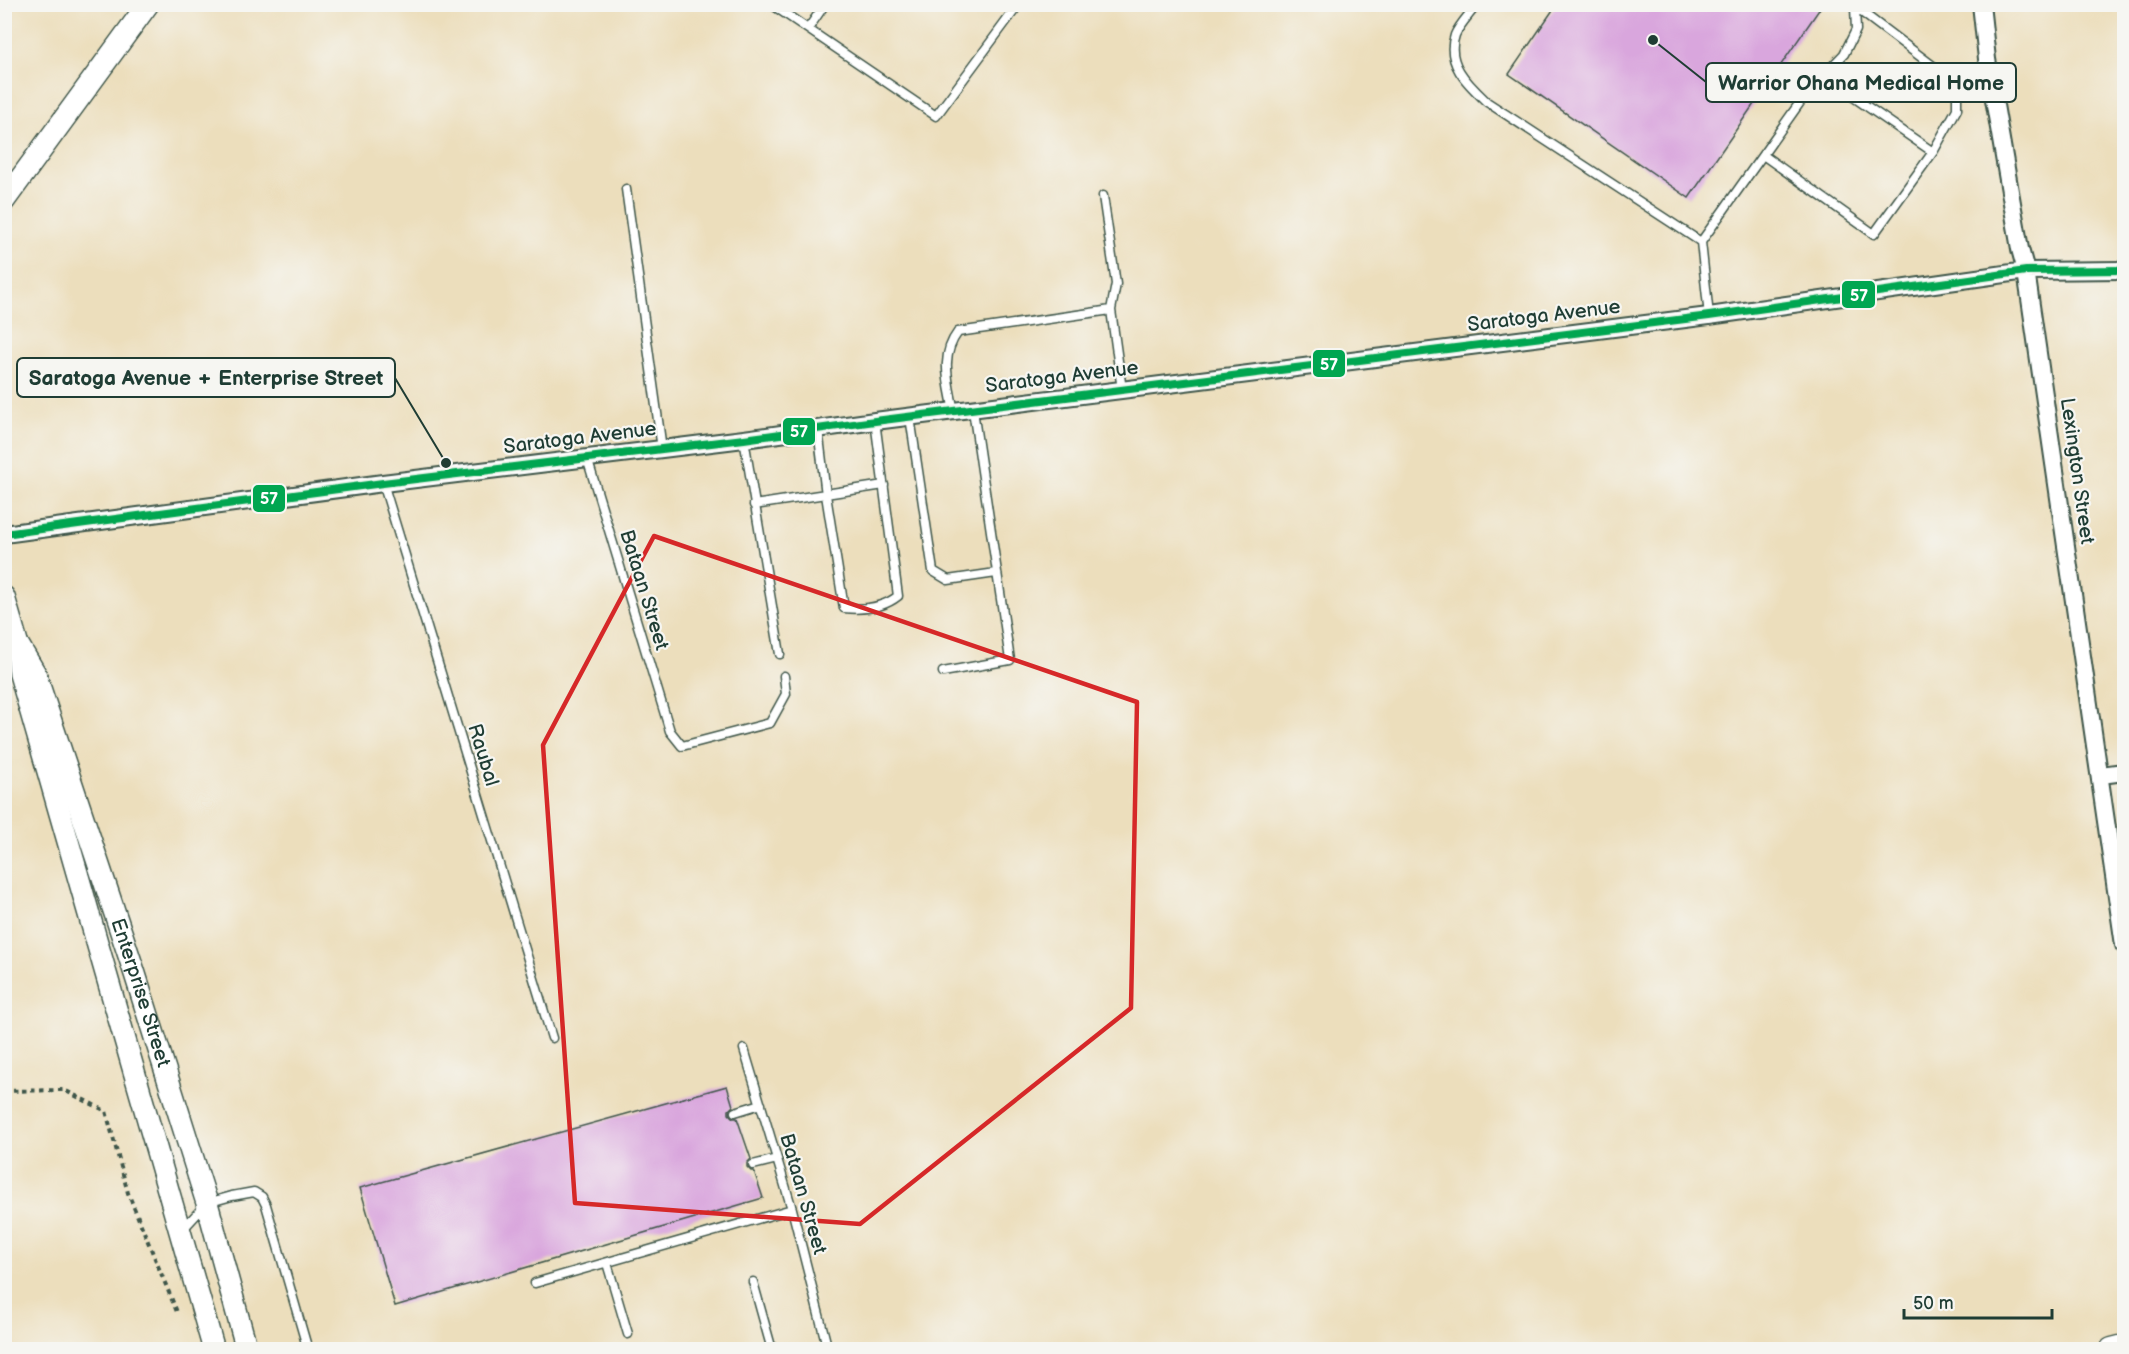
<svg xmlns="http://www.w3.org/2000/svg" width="2129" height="1354" font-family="'Balsamiq Sans',sans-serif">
	<rect width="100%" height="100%" fill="#f6f6f2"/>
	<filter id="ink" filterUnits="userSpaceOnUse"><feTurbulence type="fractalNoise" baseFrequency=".0167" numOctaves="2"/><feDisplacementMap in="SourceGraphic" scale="12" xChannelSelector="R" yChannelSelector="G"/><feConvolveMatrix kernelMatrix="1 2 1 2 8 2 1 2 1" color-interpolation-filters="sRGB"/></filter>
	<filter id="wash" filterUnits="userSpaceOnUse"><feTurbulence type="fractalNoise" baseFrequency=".008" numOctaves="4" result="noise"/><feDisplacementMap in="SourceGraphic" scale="24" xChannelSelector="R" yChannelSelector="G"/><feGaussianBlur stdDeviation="1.35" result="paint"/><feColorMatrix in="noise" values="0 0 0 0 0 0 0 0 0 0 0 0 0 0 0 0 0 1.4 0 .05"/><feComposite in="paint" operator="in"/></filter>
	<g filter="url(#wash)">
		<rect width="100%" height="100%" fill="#ecdebc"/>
		<g id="blocks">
			<!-- building -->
			<path fill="#d9a6dd" d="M1557 4H1823L1689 198 1509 74Z
				M727 1086 733 1106 729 1110V1114L733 1118H737L751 1159 747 1163V1167L751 1171H754L763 1198 395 1306 360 1188Z"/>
		</g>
	</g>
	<g filter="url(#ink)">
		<use href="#blocks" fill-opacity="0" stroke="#3e5548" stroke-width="1.5"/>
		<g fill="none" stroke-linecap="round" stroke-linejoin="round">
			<!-- service casing -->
			<g stroke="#3e5548" stroke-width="11">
				<path id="service" d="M771 4 936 116 1019 4
					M1477 4C1470 14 1459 25 1455 35 1445 64 1469 85 1487 102L1701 242 1709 316
					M808 29 825 4
					M1823 76 1933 152
					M1763 155 1874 234 1933 152 1957 109V92L1933 66 1855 7
					M626 189 662 449
					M1103 196 1116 284 1111 310
					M1701 242 1808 91 1844 54 1856 30 1855 7 1852 4
					M954 412C949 383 939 357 958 332L1111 310 1122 390
					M910 417 933 571 948 580 996 573
					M818 429 826 495 844 608C863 610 883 608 898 596L875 421
					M744 439 780 654
					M587 458 670 731 682 746 770 723 786 694 784 676
					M383 483 552 1038
					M754 505 884 485
					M943 672 1010 660 973 410
					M744 1049 792 1209 828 1350
					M735 1112 761 1104
					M753 1165 777 1159
					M182 1230 207 1203 232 1196 254 1192 262 1197 266 1205 308 1350
					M607 1263 628 1334
					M753 1282 772 1350
					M535 1283 792 1209"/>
			</g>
			<!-- minor casing -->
			<g stroke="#3e5548" stroke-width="20">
				<path id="minor" d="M1981 4 1987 59 2020 249 2026 271 2124 945
					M4 534 383 483 744 439 875 421 1709 316 2026 271 2124 270
					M2101 775 2124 772"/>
			</g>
			<!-- tertiary casing -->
			<g stroke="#3e5548" stroke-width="24">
				<g id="tertiary">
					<path d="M4 201 148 4"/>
					<path d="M4 597 17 642 20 674 214 1350"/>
					<path id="s1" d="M19 646 35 673 135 974 207 1203 247 1350"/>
				</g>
			</g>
			<!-- secondary casing -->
			<g stroke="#3e5548" stroke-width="27">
				<path id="secondary" d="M2112 1350 2124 1347"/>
			</g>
			<!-- path -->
			<path stroke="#3e5548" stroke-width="4" stroke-dasharray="4.5 4.5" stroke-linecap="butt" d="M4 1091 64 1090 106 1111 128 1193 177 1312"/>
			<!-- service -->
			<use href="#service" stroke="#fff" stroke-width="8"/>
			<!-- minor -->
			<use href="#minor" stroke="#fff" stroke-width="16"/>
			<!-- tertiary -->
			<use href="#tertiary" stroke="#fff" stroke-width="21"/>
			<!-- secondary -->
			<use href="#secondary" stroke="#fff" stroke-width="24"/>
			<!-- bus-1 casing -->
			<g stroke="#f6f6f2" stroke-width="12">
				<path id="bus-1" d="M4 534 383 483 744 439 875 421 1709 316 2026 271 2124 270"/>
			</g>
			<!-- bus-1 -->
			<use href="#bus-1" stroke="#00a651" stroke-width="8"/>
		</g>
	</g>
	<!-- marked area -->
	<path fill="none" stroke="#d62828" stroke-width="4.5" stroke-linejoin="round" d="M654 536 1137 702 1131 1008 860 1224 575 1203 543 745Z"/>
	<g text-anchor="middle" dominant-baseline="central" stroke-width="4.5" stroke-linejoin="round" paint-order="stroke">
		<!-- street labels -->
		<g font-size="20" fill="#1f3d34" stroke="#f6f6f2">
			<text transform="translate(1544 316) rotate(-7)">Saratoga Avenue</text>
			<text transform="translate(1062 377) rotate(-7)">Saratoga Avenue</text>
			<text transform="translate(580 438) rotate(-7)">Saratoga Avenue</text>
			<text transform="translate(2077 471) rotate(82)">Lexington Street</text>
			<text transform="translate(644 590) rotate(73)">Bataan Street</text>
			<text transform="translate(483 755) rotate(73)">Raubal</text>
			<text stroke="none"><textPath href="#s1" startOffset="368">Enterprise Street</textPath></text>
			<text transform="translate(803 1194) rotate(74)">Bataan Street</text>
		</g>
	</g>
	<!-- callouts -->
	<path fill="none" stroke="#1f3d34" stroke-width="2" d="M1653 40L1706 82M446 463L395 378"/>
	<g fill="#1f3d34" stroke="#f6f6f2" stroke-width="2">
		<circle cx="1653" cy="40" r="6"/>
		<circle cx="446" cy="463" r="6"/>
	</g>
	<g fill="#f6f6f2" stroke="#1f3d34" stroke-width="2">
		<rect x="1706" y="63" width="310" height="39" rx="6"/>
		<rect x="17" y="358" width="378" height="39" rx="6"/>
	</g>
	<g font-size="21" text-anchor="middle" font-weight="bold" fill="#1f3d34">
		<text x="1861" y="90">Warrior Ohana Medical Home</text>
		<text x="206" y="385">Saratoga Avenue + Enterprise Street</text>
	</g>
	<g stroke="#f6f6f2" stroke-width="2">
		<rect x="1841" y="280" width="35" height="29" rx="6" fill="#00a651"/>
		<rect x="1312" y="349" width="34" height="29" rx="6" fill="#00a651"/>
		<rect x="782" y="417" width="34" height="29" rx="6" fill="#00a651"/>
		<rect x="252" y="484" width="34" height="29" rx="6" fill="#00a651"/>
	</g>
	<g font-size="16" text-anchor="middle" font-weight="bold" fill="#fff">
		<text x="1859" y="301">57</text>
		<text x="1329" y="370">57</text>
		<text x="799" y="437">57</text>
		<text x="269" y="504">57</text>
	</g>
	<!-- margin -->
	<rect width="2129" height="1354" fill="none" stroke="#f6f6f2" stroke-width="24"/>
	<!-- scale -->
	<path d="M1904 1309v9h148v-9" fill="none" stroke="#1f3d34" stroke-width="3"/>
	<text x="1913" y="1309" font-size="18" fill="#1f3d34" stroke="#f6f6f2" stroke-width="4.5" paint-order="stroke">50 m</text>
</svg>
